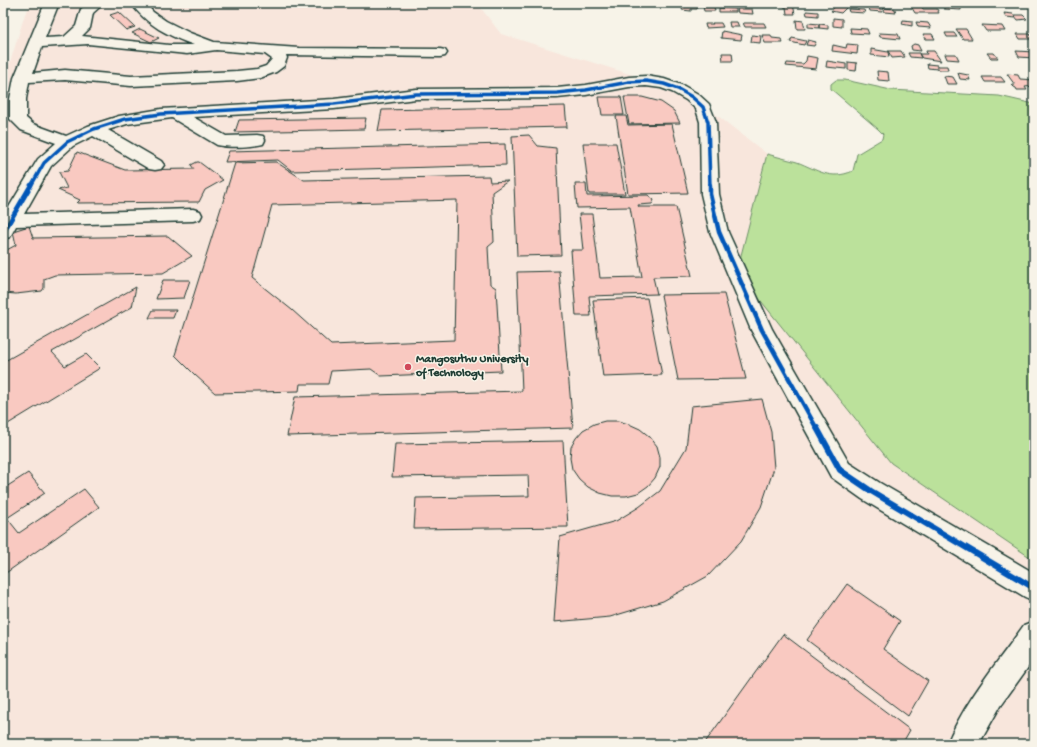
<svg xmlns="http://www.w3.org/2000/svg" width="1037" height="747" font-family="'Gochi Hand',sans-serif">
	<rect width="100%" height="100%" fill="#f7f3e8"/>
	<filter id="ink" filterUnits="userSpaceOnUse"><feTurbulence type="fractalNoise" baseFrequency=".025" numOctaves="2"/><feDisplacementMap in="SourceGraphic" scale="8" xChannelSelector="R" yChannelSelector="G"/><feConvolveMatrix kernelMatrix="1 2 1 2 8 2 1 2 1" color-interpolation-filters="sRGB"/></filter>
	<g filter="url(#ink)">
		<!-- built -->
		<path fill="#f8e6dc" d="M32 3H477L501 34 687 92 767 154 737 271 891 463 1034 560V744H3V85L25 14Z"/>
		<!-- green -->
		<path fill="#bbe19b" stroke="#6d8f68" d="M836 80H845L891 90 999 96 1034 104V560L891 463 737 271 767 154C777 157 787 159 797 162 818 170 830 181 853 171L857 154 882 139 883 134 878 129 831 89V84Z"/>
		<!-- building -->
		<path fill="#f9c9c1" stroke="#1f3d34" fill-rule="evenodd" d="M909 3H920L923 9H937L939 13H915Z
			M993 3H1007L1010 6H995Z
			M684 4 692 5H698L697 9H691V11L682 10Z
			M783 4H793L795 14H787L786 7H784Z
			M837 4 847 7 841 13 831 11Z
			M943 4 961 7V10L944 9Z
			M703 7H714L715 11H704Z
			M719 8 736 9V12H719Z
			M869 8 881 9 882 12 870 11Z
			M883 8 895 9 896 13 885 12Z
			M737 9H752L753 14 738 13Z
			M848 9 864 10 865 13 849 12Z
			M806 11 818 12V16L807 15Z
			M119 12 135 27 126 30 110 15Z
			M1004 13 1013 14 1016 18 1006 17Z
			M1014 15H1023L1027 19 1018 20Z
			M833 18 842 19V27L833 26Z
			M796 20 803 21 805 29H797Z
			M903 20 912 21V26L902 24Z
			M729 22H737L739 27H730Z
			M916 22 928 23 931 28 918 27Z
			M712 23H721L723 27 706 28 705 24H713Z
			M743 23H764L766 27H745Z
			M808 23 819 24V28L808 27Z
			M819 24 828 25V29L819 28Z
			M982 25 1002 26 1005 31H986Z
			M850 28 867 29 869 34 851 33Z
			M140 29 159 38 151 42 132 33Z
			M956 29H966L972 39H963Z
			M722 31 742 35 741 40 721 38Z
			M879 33 898 34 900 39 880 37Z
			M945 33H954L957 37H947Z
			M923 34H932L935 39H926Z
			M1017 34H1030L1033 39H1020Z
			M752 35 761 36 760 43 751 42Z
			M762 35H771L772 38 781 39 783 43H765Z
			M792 38 806 41 804 45 790 42Z
			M808 40 816 42 814 46 806 45Z
			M847 44 858 45 857 54 832 51 833 45 846 48Z
			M914 44 918 45 921 51 912 50 911 46Z
			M871 49 888 52 889 57 871 55Z
			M888 51H901L905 57 892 58Z
			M926 51H934L941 61 922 58 919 54H927Z
			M1016 51 1034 52V58L1019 57Z
			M722 53H732L733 61H723Z
			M908 53H919L921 58 910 57Z
			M987 53H994L998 58H991Z
			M945 54H956L959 60 947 59Z
			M807 56 818 58 816 69 786 66 787 63 803 64 806 61Z
			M827 61 846 64V69L826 67Z
			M848 62 857 63 856 71 848 70Z
			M927 64 937 65V69L928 68Z
			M937 66H947L948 70H939Z
			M877 71 888 72 889 81 878 80Z
			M958 73 968 75 970 80 960 79Z
			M1007 74 1018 75 1020 79 1034 80V86L1025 87 1027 90H1017L1016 88 1014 87 1012 85H1015Z
			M944 76 953 77 957 84H947Z
			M982 77H1001L1005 82H985Z
			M599 97H621L624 115H602Z
			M624 97H642L661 102 674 111 680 123 629 124Z
			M565 106 567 127 378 131 382 110Z
			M616 116H626L628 125 672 124 688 193 628 194Z
			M366 118 364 129 235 132 239 120Z
			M529 135 538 146 556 148 561 255 517 256 512 136Z
			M583 143H616L625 194H589Z
			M505 144 506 165 292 171 278 160 225 162 229 151Z
			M77 152 125 170 194 169 191 165 197 162H199L223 180 205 190 199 202 77 203 80 200 58 190 67 188 59 172 68 171Z
			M276 162 304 180 489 176 490 182 508 181 492 192 494 242 488 247 490 284 496 288 501 371 381 376 371 369 331 371 328 384H300L299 391 215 393 195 375 175 355 235 163ZM457 200 454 340 331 345 292 310 252 278 272 205Z
			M575 184H586L587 196 648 195 654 200 652 204 638 205 639 207H676L692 276 653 277 657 294 589 296 591 316H576L571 250H583L579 214H592L600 278 642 277 630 207 577 208Z
			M29 226 33 238 168 236 192 256 163 273 55 275 44 279V288L42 291 16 294 3 293V252L16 245 13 231Z
			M559 271 573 428 287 436 295 397 522 391 517 272Z
			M163 280H190L184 298 156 299Z
			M136 287 132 307 52 352 65 366 86 354 100 368 3 427V362Z
			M724 294 746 379 678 380 661 295Z
			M647 298 662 375 603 377 593 300Z
			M153 310H176L173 318H149Z
			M762 399 771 432 774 468 761 507 741 541 708 576 663 601 610 617 554 622 560 537 616 521 639 507 660 491 686 448 691 406Z
			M605 421H618L629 424 640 429 650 437 657 446 660 457V467L655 478 648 486 638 493 626 496H612L600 493 588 487 579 479 572 469 570 458 571 447 576 438 583 430 594 424Z
			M563 441 568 527 414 529 416 498 529 496 528 475 392 477 395 444Z
			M28 473 45 493 7 518 19 533 84 489 99 507 3 575V489Z
			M847 584 900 621 883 649 928 681 908 716 807 640Z
			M783 634 910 730 902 744H704Z"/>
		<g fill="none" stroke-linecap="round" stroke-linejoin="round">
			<!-- minor casing -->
			<g stroke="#1f3d34" stroke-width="3">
				<path id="minor" d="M45 3H59L45 38 64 37 76 26 81 9 89 3H104L93 13 90 28 82 36 169 45H194C169 36 146 25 131 3H145L153 12 166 21 190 33 214 42 299 48 440 49 445 50 447 53 445 56 440 57 286 55 287 58 284 66 276 72 260 78 237 81 131 86 65 80 29 82 26 99V118L33 124 66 136 88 126 119 116 161 109 334 99 416 89 557 88 586 85 629 77 646 76 664 79 684 86 698 94 709 104 716 122 719 194 728 232 772 329 849 463 880 483 1034 573V601L1025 597 862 499 831 477 751 330 710 232 701 194 700 122 696 109 686 100 672 92 661 88 646 86 629 87 586 95 557 98 416 99 334 109 193 117 226 136 257 135 263 136 265 140 263 144C250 147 230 148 217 145L172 118 127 124 108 130 161 161 164 165 161 169 155 170 149 169 93 136 73 146 51 166 24 214 193 209 200 211 202 215 200 219 193 221 16 226 10 237 3 239V217L38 159 56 143 21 130 10 119V99L14 78ZM88 44 187 54 216 50 265 54 272 59 266 66 257 69 237 71 131 76 65 70 33 73 42 47Z
					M1034 621V659L1001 705 979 744H947C965 701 997 663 1024 625Z"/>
			</g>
			<!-- minor -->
			<use href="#minor" fill="#f7f3e8" fill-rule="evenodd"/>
			<!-- cycleway-far2 casing -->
			<g stroke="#f7f3e8" stroke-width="5.5">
				<path id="cycleway-far2" d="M31 186 44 163 67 142 94 129 125 119 161 114 334 104 416 94 557 93 586 90 629 82 646 81 664 84 678 89 692 97 703 107 708 122 710 186"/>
			</g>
			<!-- cycleway-far1 casing -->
			<g stroke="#f7f3e8" stroke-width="7">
				<path id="cycleway-far1" d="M710 185V194L719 232 762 330 817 429
					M3 233 31 185"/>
			</g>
			<!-- cycleway casing -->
			<g stroke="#f7f3e8" stroke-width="8">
				<path id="cycleway" d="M817 428 840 470 871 491 1034 588"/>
			</g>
			<!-- cycleway-far2 -->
			<use href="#cycleway-far2" stroke="#0057b8" stroke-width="3.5"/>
			<!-- cycleway-far1 -->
			<use href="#cycleway-far1" stroke="#0057b8" stroke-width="4.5"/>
			<!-- cycleway -->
			<use href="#cycleway" stroke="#0057b8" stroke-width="6"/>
		</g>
	</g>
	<!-- markers -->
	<circle fill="#d1495b" stroke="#f7f3e8" stroke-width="1.5" cx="408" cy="367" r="4"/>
	<g text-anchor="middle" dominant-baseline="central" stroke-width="3" stroke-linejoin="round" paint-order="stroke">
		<!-- poi labels -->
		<g font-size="12" font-weight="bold" fill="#1f3d34" stroke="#f7f3e8" text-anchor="start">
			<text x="416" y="360">Mangosuthu University<tspan x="416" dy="14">of Technology</tspan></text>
		</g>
	</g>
	<!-- margin -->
	<rect width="1037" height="747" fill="none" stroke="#f7f3e8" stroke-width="16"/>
	<rect x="8" y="8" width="1021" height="731" fill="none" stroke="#1f3d34" stroke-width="1.5" filter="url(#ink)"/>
</svg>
